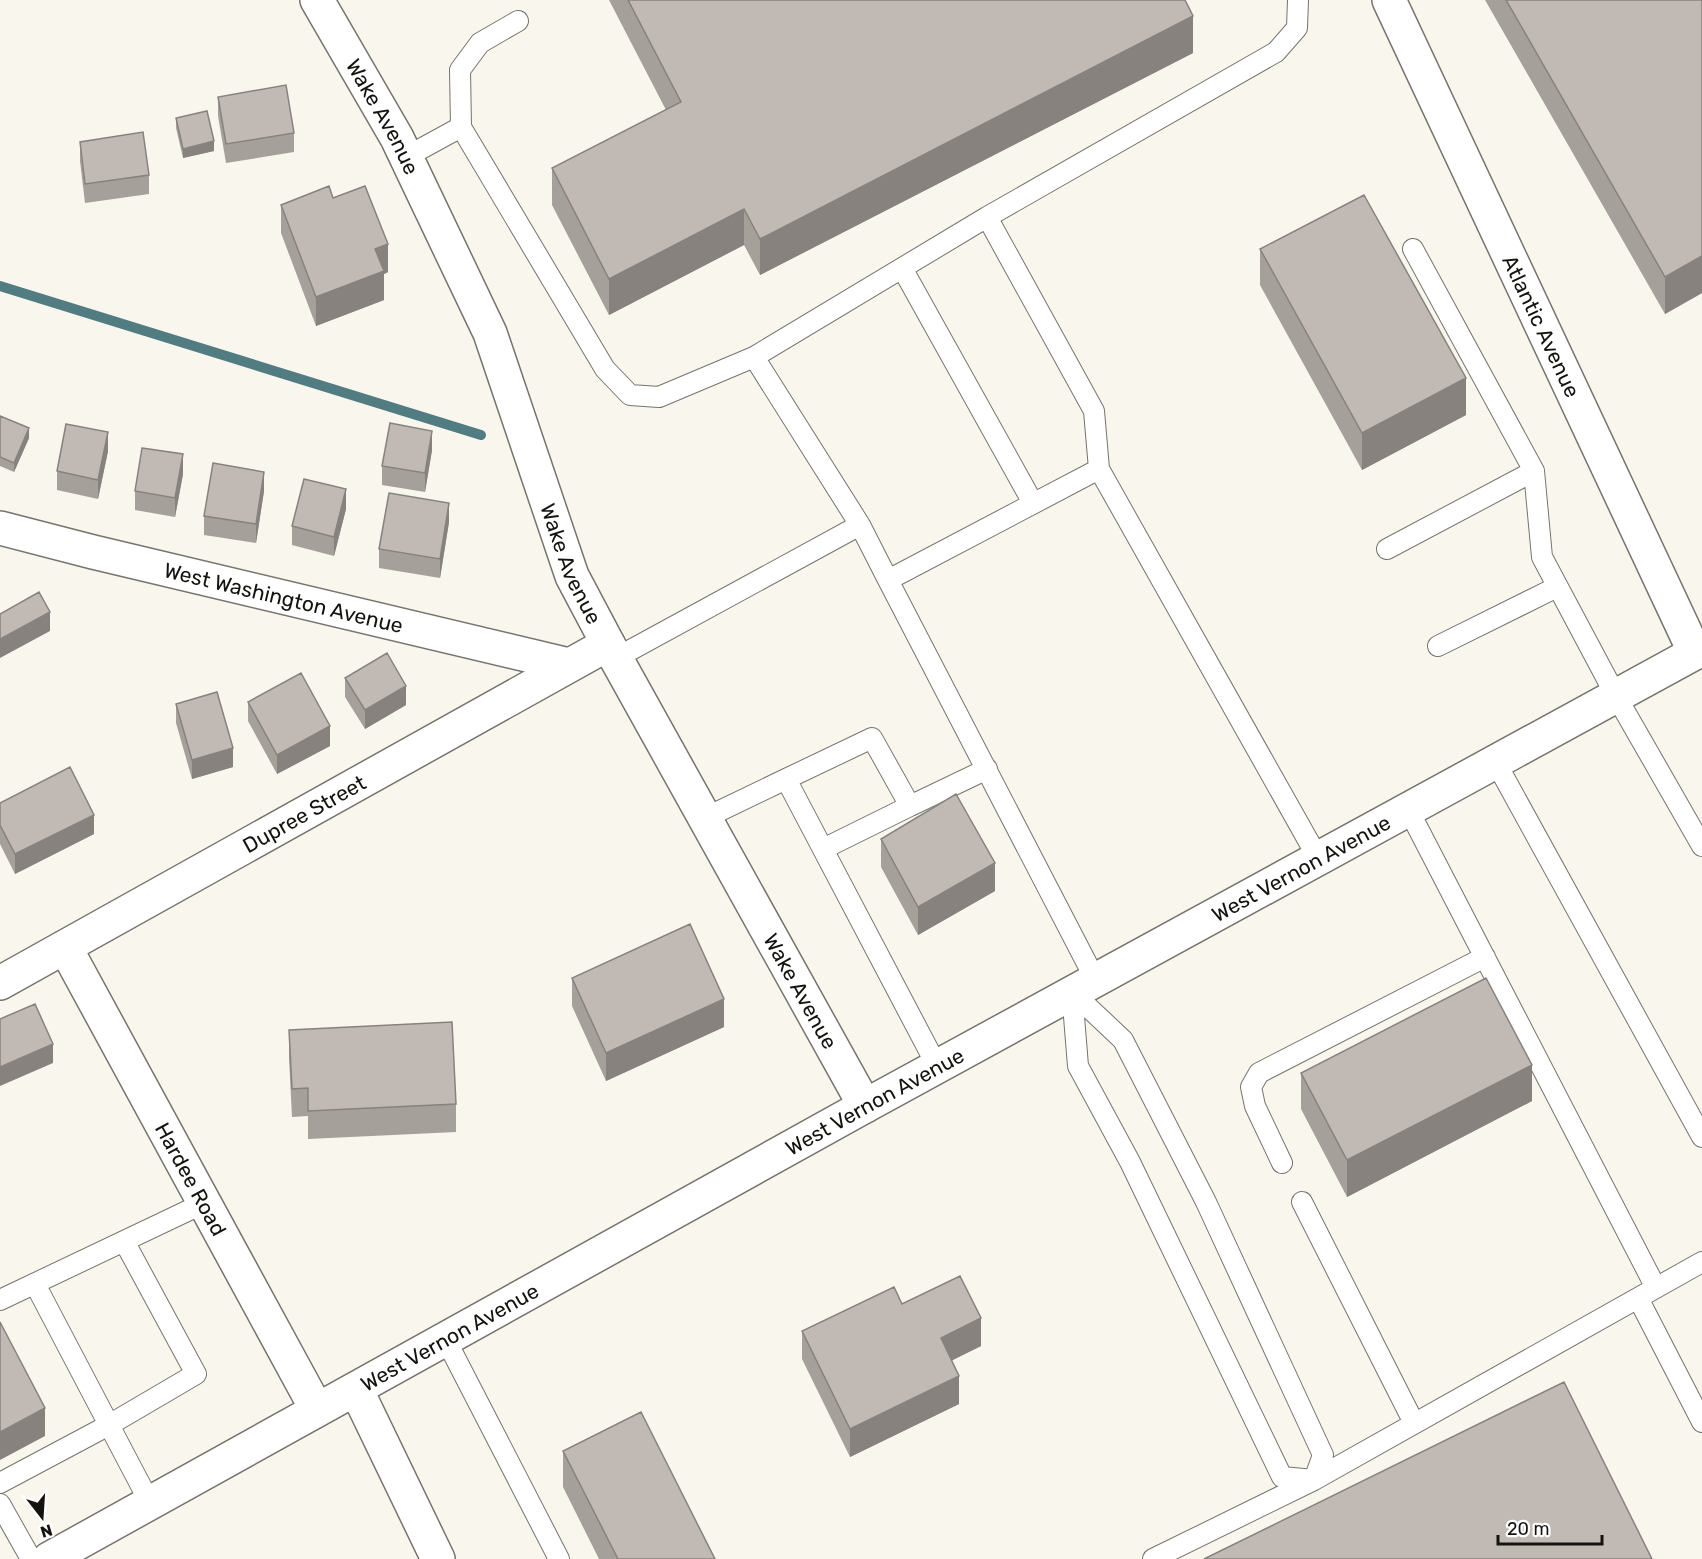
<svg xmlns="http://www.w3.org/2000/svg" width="1702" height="1559" font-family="Rubik,sans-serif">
	<rect width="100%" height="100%" fill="#f9f6ee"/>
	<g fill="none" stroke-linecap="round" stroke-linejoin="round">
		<!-- stream -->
		<path stroke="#517c82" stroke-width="10" d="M0 286 481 435"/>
		<!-- lane casing -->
		<g stroke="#76746d" stroke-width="22">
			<path id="lane" d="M461 127 460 70 480 43 518 21
				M406 157 461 127 605 369 630 395 659 397 754 357
				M987 217 1276 52 1297 28 1298 0
				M1413 249 1534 471 1542 557 1616 696 1702 846
				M902 268 1033 503
				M860 525 754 357 987 217 1094 411 1099 469
				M1387 549 1534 471
				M1438 646 1557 587
				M616 658 860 525 888 580
				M1495 761 1702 1137
				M786 779 872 738 910 806 987 769
				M1408 809 1656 1288
				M705 818 786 779 937 1066
				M823 849 910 806
				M1095 979 888 580 1099 469 1318 858
				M1072 992 1123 1040 1206 1202 1323 1455 1314 1480 1282 1477 1130 1162 1078 1066Z
				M1282 1163 1255 1106 1251 1087 1259 1073 1485 957
				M1302 1202 1414 1423
				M35 1284 150 1503
				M1638 1298 1702 1422
				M0 1300 204 1203
				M446 1340 559 1559
				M0 1483 109 1425 196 1374 124 1241
				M0 1504 31 1559
				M1153 1559 1314 1480 1702 1262"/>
		</g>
		<!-- street casing -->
		<g stroke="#76746d" stroke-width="36">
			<g id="street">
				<path id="s1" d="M317 0 397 138 490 333 572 576 608 644 865 1106"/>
				<path id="s2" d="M1389 0 1695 653"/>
				<path id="s3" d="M0 528 93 552 569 665"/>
				<path id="s4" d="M65 947 317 1410"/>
				<path id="s5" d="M0 983 608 644"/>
			</g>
		</g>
		<!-- secondary casing -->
		<g stroke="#76746d" stroke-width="36">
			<path id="secondary" d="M356 1389 438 1559"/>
		</g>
		<!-- primary casing -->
		<g stroke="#76746d" stroke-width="36">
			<g id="primary">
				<path id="s6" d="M49 1559 865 1106 1702 649"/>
			</g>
		</g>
		<!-- lane -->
		<use href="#lane" stroke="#fff" stroke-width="20"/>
		<!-- street -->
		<use href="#street" stroke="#fff" stroke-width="33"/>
		<!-- secondary -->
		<use href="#secondary" stroke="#fff" stroke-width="33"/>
		<!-- primary -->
		<use href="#primary" stroke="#fff" stroke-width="33"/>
	</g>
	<!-- wall -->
	<path fill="#a6a09b" d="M609 0H1185L1193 53 760 275 744 245 609 315 552 205V168L666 110Z
		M1485 0H1702V293L1665 314Z
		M218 97 294 133V152L226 163 218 116Z
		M176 118 214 151 183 158 176 128Z
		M80 142 149 175V194L85 203 80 161Z
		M333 198 388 272 384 274V300L316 326 281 233V205Z
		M1260 249 1466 415 1362 470 1260 285Z
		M0 416 29 438 14 472 0 466Z
		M432 450 425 492 382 485V466Z
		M108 451 98 499 57 490V471Z
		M183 474 175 517 135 510V491Z
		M264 491 256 543 204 535V516Z
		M346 509 334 556 292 545V526Z
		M449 522 440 578 379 568V549Z
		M345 678 406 705 365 729 345 697Z
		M248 702 330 746 277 774 248 721Z
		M176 704 233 767 192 779 176 723Z
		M0 803 94 834 15 874 0 844Z
		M881 839 995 891 918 935 881 867Z
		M572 978 724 1027 606 1081 572 1006Z
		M289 1030 456 1104V1132L308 1139V1116L292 1117 289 1058Z
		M1301 1073 1532 1101 1347 1197 1301 1109Z
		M902 1304 981 1346 952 1360 959 1404 850 1457 802 1359V1331Z
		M563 1451 715 1559H599L563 1487Z"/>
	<!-- shaded-wall -->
	<path fill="#87827e" d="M1193 16V53L760 275V239Z
		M214 141V151L183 158V149Z
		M744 209V245L609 315V279Z
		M388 244V272L384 274V300L316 326V297L375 249Z
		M1702 256V293L1665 314V277Z
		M1466 378V415L1362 470V433Z
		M29 428V438L14 472V463Z
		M432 431V450L425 492V473Z
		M108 432V451L98 499V480Z
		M183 454V474L175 517V498Z
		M264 472V491L256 543V524Z
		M346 489V509L334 556V537Z
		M449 503V522L440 578V559Z
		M50 612V631L0 658V639Z
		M406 686V705L365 729V710Z
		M330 726V746L277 774V755Z
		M233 748V767L192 779V760Z
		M94 815V834L15 874V854Z
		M995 863V891L918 935V907Z
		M724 999V1027L606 1081V1053Z
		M53 1044V1063L0 1086V1067Z
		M1532 1065V1101L1347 1197V1160Z
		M981 1318V1346L941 1366V1338Z
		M959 1376V1404L850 1457V1429Z
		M45 1408V1436L0 1460V1432Z"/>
	<!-- building -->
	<path fill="#c1bab4" stroke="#87827e" stroke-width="1.5" d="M628 0H1185L1193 16 760 239 744 209 609 279 552 168 681 102Z
		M1506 0H1702V256L1665 277Z
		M286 85 294 133 226 144 218 97Z
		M207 111 214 141 183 149 176 118Z
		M143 132 149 175 85 184 80 142Z
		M329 186 333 198 365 186 388 244 375 249 384 271 316 297 281 205Z
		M1364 195 1466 378 1362 433 1260 249Z
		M0 416 29 428 14 463 0 457Z
		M390 423 432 431 425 473 382 466Z
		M66 424 108 432 98 480 57 471Z
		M142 448 183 454 175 498 135 491Z
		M213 463 264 472 256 524 204 516Z
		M304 479 346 489 334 537 292 526Z
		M389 493 449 503 440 559 379 549Z
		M39 592 50 612 0 639V614Z
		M387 653 406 686 365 710 345 678Z
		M301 673 330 726 277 755 248 702Z
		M217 692 233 748 192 760 176 704Z
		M70 767 94 815 15 854 0 825V803Z
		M956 794 995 863 918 907 881 839Z
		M690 924 724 999 606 1053 572 978Z
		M1486 978 1532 1065 1347 1160 1301 1073Z
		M35 1004 53 1044 0 1067V1019Z
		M452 1022 456 1104 308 1111V1088L292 1089 289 1030Z
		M960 1276 981 1318 941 1338 959 1376 850 1429 802 1331 894 1287 902 1304Z
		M0 1322 45 1408 0 1432Z
		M1564 1382 1652 1559H1204Z
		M641 1412 715 1559H618L563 1451Z"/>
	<g text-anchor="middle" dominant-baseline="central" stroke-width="5" stroke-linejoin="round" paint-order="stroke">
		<!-- street labels -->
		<g font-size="21" fill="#141310" stroke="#fff">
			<text stroke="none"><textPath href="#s1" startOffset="134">Wake Avenue</textPath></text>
			<text stroke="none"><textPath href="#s2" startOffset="360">Atlantic Avenue</textPath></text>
			<text stroke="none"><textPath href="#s1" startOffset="620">Wake Avenue</textPath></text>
			<text stroke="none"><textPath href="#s3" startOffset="292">West Washington Avenue</textPath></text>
			<text stroke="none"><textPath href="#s5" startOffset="348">Dupree Street</textPath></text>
			<text stroke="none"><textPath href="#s6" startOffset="1430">West Vernon Avenue</textPath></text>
			<text stroke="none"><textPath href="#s1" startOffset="1106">Wake Avenue</textPath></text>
			<text stroke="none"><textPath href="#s6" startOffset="944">West Vernon Avenue</textPath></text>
			<text stroke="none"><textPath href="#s4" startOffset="264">Hardee Road</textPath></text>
			<text stroke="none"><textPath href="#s6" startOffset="458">West Vernon Avenue</textPath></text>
		</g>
	</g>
	<!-- north arrow -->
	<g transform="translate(42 1517) rotate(163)" stroke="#ffffff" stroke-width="4.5" paint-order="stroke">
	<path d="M0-4.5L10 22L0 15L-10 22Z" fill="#141310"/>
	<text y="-9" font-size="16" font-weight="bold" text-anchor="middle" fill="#141310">N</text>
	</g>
	<!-- scale -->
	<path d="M1498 1535v9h104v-9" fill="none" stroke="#141310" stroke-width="3"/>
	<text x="1507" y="1535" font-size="18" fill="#141310" stroke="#ffffff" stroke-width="4.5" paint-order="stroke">20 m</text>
</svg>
